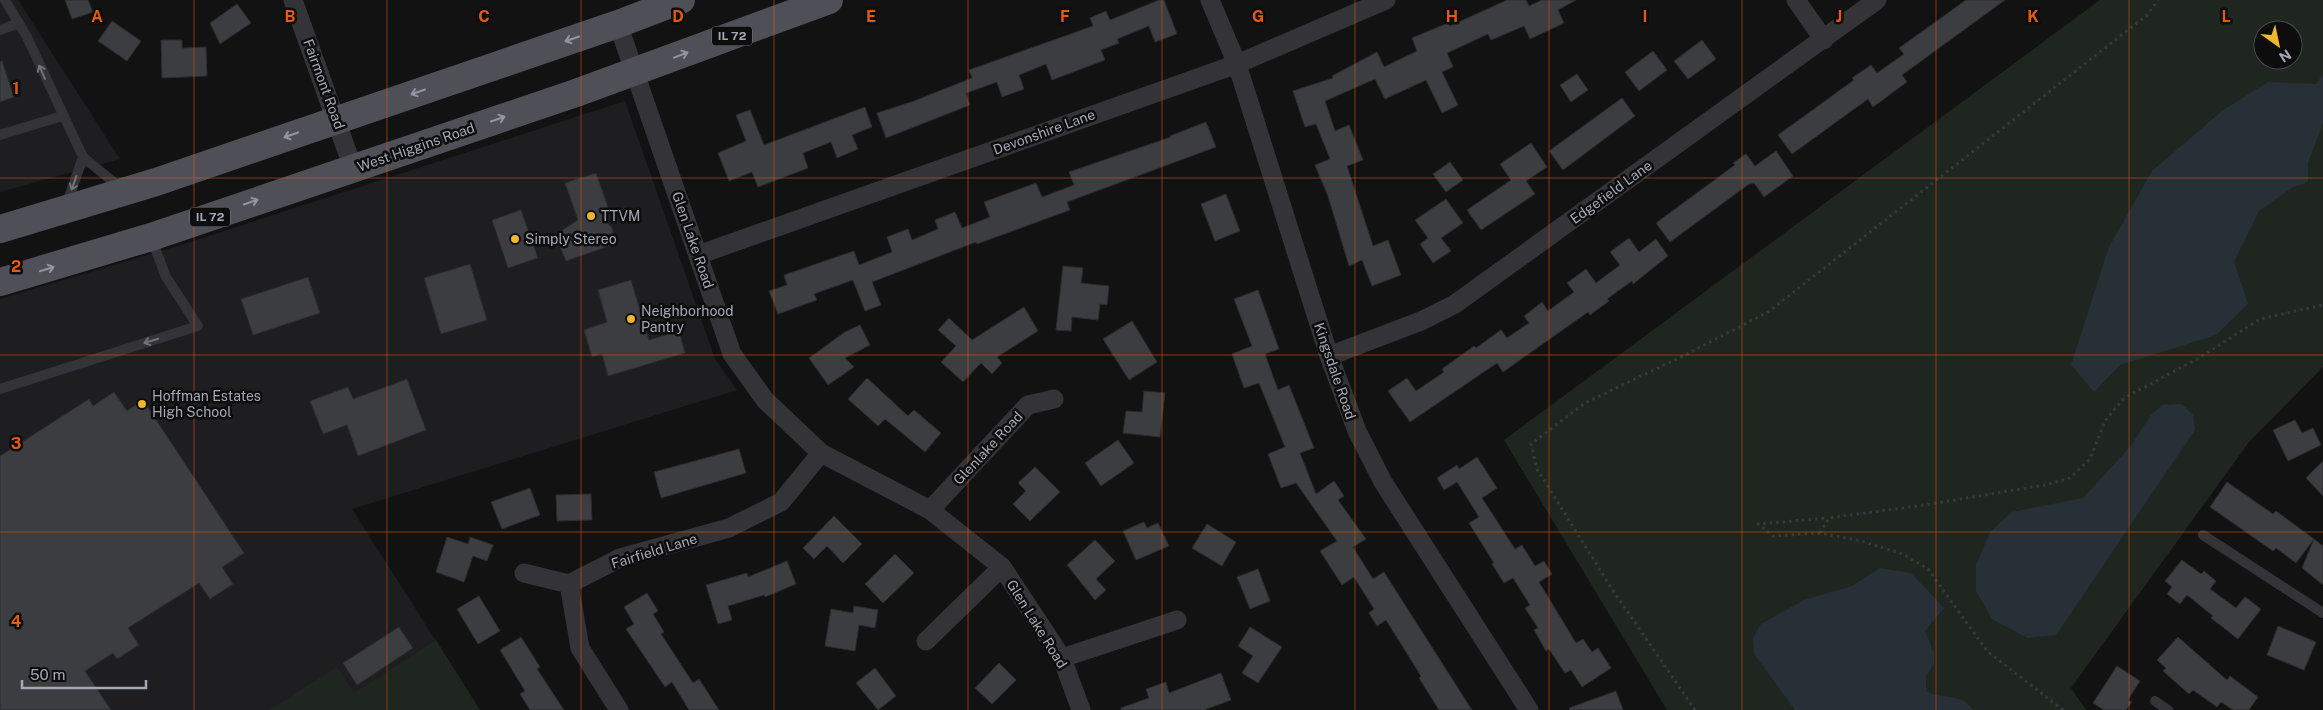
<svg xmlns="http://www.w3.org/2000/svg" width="2323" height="710" font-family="'Public Sans',sans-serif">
	<rect width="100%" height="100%" fill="#121213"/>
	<!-- built -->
	<path fill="#1e1e20" d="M0 0H18L120 159 0 192Z
		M625 101 715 359 737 390 352 509 480 710H0V299L181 245Z"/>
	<!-- green -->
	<path fill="#1e261f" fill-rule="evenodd" d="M2100 0H2323V367L2249 442 2071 688 2086 710H1667L1504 440ZM2263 30H2293V60H2263Z
		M436 640 480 710H269L337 667 354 693Z"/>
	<!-- water -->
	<path fill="#283037" d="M2323 74V123L2308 163V182L2293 187 2259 211 2234 262 2248 304 2216 335 2120 365 2094 392 2071 365 2109 247 2152 171 2222 111 2268 82 2316 84Z
		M2182 404 2193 415 2195 430 2056 635 2027 638 1992 619 1976 591V565L1990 532 2012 512 2083 498 2130 447 2151 415 2162 405Z
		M1880 568 1911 573 1944 608 1925 631 1934 653V664L1926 676V691C1941 700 1962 692 1973 710H1795L1754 654 1753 638 1761 624 1804 600 1852 586Z"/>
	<!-- building -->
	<path fill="#3c3d40" stroke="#2c2c2f" d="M65 0H88L93 12 72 19Z
		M1159 0H1164L1177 34 1155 42 1149 26 1117 39 1119 43 1101 50 1105 60 1052 80 1046 64 1019 75 1024 89 1002 97 997 82 966 93 970 105 886 138 877 113 914 101 972 78 969 70 1093 26 1090 18 1106 11 1110 20Z
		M1507 0H1526L1529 6 1542 0H1576L1558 10 1564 23 1530 39 1524 26 1491 40 1488 34 1447 53 1453 67 1442 72 1458 105 1442 113 1426 80 1385 99 1375 79 1325 101 1335 131 1349 125 1363 160 1347 166 1373 246 1388 240 1401 275 1372 286 1362 260 1349 266 1328 196 1315 165 1330 159 1316 124 1305 127 1293 91 1333 78 1332 76 1377 52 1384 67 1417 51 1412 38 1448 23 1450 26Z
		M1966 0H2005L1902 75 1907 82 1873 107 1868 99 1792 154 1778 135 1854 80 1852 78 1871 65 1877 73 1904 54 1899 48Z
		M237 4 251 23 220 44 210 23Z
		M112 21 141 41 127 61 98 41Z
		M161 40H182V48L206 47 207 76 162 78Z
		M1702 40 1716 59 1688 79 1674 61Z
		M1653 51 1667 70 1639 91 1625 72Z
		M2 61 14 97 0 102V62Z
		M1577 74 1588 90 1571 102 1560 85Z
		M1622 98 1635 116 1563 170 1549 151Z
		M865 107 872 127 852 135 858 149 837 158 831 142 803 153 808 168 758 187 752 172 729 181 718 153 746 141 736 115 750 110 764 145Z
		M1206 122 1216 147 1067 202 1070 210 977 244 976 242 872 282 881 305 865 311 853 280 814 294 817 300 778 314 769 291 787 285 784 275 854 251 859 265 892 252 887 237 908 229 912 240 938 229 935 220 955 212 962 228 990 217 984 202 1036 183 1042 197 1074 185 1069 172 1171 137 1170 136Z
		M1531 143 1547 167 1526 181 1535 194 1481 230 1467 210 1511 180 1500 164Z
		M1776 151 1793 176 1764 197 1754 183 1749 184 1670 242 1656 223 1735 165 1733 163 1746 154 1755 166Z
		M1450 162 1463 180 1446 192 1433 174Z
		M596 173 609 210 604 219 612 228 615 244 566 261 555 235 578 220 565 183Z
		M1226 194 1240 231 1215 241 1201 204Z
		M1446 199 1463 223 1441 238 1451 251 1433 263 1420 244 1428 238 1415 220Z
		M521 210 538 258 508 268 492 220Z
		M1629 238 1639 252 1656 239 1668 256 1633 284 1632 281 1607 299 1609 301 1590 315 1588 312 1503 372 1497 363 1410 422 1388 391 1407 378 1416 391 1444 372 1442 369 1474 346 1476 348 1501 330 1507 338 1529 323 1524 316 1542 302 1548 311 1574 292 1567 283 1586 269 1596 283 1620 265 1610 252Z
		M470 264 487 320 441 334 424 278Z
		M1063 266 1083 268 1081 283 1109 286 1107 305 1100 304 1098 320 1072 317 1071 331 1056 330Z
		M308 277 320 313 253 335 241 299Z
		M631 280 649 340 679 331 685 353 608 376 602 354 592 357 584 330 607 322 598 290Z
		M1258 290 1279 349 1265 354 1278 390 1289 385 1314 448 1300 453 1316 494 1334 481 1344 496 1338 500 1366 539 1353 547 1373 579 1384 572 1472 710H1439L1419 678 1421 676 1386 620 1377 626 1369 613 1374 609 1354 577 1342 585 1320 551 1337 541 1296 483 1281 488 1268 454 1285 447 1259 383 1244 388 1232 354 1252 346 1234 299Z
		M1024 307 1038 331 997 357 1002 363 992 374 981 363 963 382 941 362 956 346 938 330 949 318 972 340Z
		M1132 321 1157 362 1129 380 1103 339Z
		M860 325 870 345 845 358 854 367 828 385 809 358 845 332Z
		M867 378 908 416 914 410 941 433 925 452 885 419 878 426 848 399Z
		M407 379 426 430 358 456 347 425 323 434 310 401 348 387 353 399Z
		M1144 391 1165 393 1160 437 1123 433 1126 411 1142 412Z
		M114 392 127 411 143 400 244 553 222 567 233 584 210 599 199 583 128 628 139 645 117 659 113 653 85 671 111 710H0V456L89 399 93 406Z
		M2295 420 2302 433 2313 428 2321 445 2288 461 2273 430Z
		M1118 440 1134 463 1101 486 1085 463Z
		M739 449 746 473 661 498 654 472Z
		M1477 457 1497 488 1482 498 1515 549 1522 545 1535 566 1544 561 1552 574 1539 582 1576 643 1583 639 1592 652 1598 648 1611 668 1582 687 1571 670 1565 673 1549 649 1546 651 1534 630 1538 628 1525 608 1530 605 1513 578 1504 583 1492 564 1494 563 1469 523 1479 517 1457 482 1444 490 1437 478 1457 465 1459 469Z
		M2323 461V496L2306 478Z
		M1035 467 1060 492 1030 521 1013 504 1026 491 1018 483Z
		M2227 482 2273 514 2276 511 2314 539 2296 563 2276 548 2273 551 2210 507Z
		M530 488 540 515 502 529 491 502Z
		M591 494 592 520 557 521 556 495Z
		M834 516 862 544 843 563 827 546 814 559 803 548Z
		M1144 522 1147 528 1158 523 1169 546 1136 560 1123 531Z
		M1207 524 1236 542 1222 566 1192 548Z
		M447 537 468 544 470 537 493 545 487 561 473 556 464 582 436 572Z
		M2314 539 2323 546V585L2302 568Z
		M1095 540 1115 561 1096 579 1106 590 1095 600 1067 565Z
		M895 554 914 573 883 603 865 584Z
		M2182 560 2201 574 2204 571 2216 581 2210 589 2236 608 2245 597 2261 609 2238 639 2211 618 2213 616 2187 595 2180 604 2167 594 2172 587 2165 581Z
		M787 561 796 584 765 597 764 595 728 606 732 620 718 624 706 585 747 573 748 577Z
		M1258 569 1270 601 1250 609 1237 577Z
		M647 593 658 611 653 614 664 632 661 634 693 683 699 679 719 710H689L672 682 665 687 626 629 634 624 624 607Z
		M479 596 500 631 478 644 457 609Z
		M854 606 878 610 875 628 859 625 855 651 825 646 831 609 853 613Z
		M2278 626 2316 642 2304 670 2267 655Z
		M399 627 413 648 357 685 343 663Z
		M1250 627 1282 647 1258 683 1242 673 1253 656 1238 646Z
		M521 637 540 667 537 669 564 710H530L520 694 525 691 500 650Z
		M2178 637 2227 680 2230 676 2258 697 2249 710H2233L2221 702 2217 707 2193 690 2189 694 2163 671 2166 668 2157 660Z
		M999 663 1016 680 992 704 975 688Z
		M2117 666 2140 681 2128 700 2132 702 2126 710H2104L2093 703Z
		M875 668 896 696 878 710 856 683Z
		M1221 673 1231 700 1204 710H1121V708L1149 698 1146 689 1166 682 1169 693Z
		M1616 691 1623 710H1570L1569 708Z"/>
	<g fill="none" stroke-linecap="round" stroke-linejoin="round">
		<!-- path -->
		<path stroke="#393a3f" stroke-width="3" stroke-dasharray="2.5 4" stroke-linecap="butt" d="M1820 533 1773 536 1758 524 1828 518
			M1695 710 1612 589 1537 469 1531 444 1585 403 1683 356 1768 312 2147 15 2158 0
			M2063 710 1987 651 1928 569 1903 554 1861 541 1820 533 1829 518 1931 504 2045 485 2070 478 2090 459 2105 421 2124 398 2199 358 2260 319 2323 305"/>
		<!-- lane -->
		<path stroke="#333338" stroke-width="10" d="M5 0 27 37 83 157 122 189
			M0 30 19 23
			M0 135 62 116
			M66 206 83 157
			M0 389 198 326 166 277 151 237
			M2203 535 2323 613
			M2155 701 2168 710"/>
		<!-- street -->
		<path stroke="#333338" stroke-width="19" d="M293 0 353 168
			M1210 0 1237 64 1329 356 1357 431 1383 482 1529 710
			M1796 0 1824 40
			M618 24 732 354 765 400 821 453 930 510 1002 567 1062 658 1081 710
			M698 255 1237 64 1386 0
			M1329 356 1421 321 1455 304 1877 0
			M930 510 1028 405 1054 399
			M524 573 569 584
			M569 584 620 558 729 528 781 502 821 453
			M569 584 580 648 619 710
			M926 641 1002 567
			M1062 658 1177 620"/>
		<!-- primary -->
		<path stroke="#4f5057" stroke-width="28" d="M0 229 156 182 618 24 681 0
			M0 282 151 237 576 93 829 0"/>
	</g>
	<!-- one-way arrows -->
	<defs><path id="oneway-shaft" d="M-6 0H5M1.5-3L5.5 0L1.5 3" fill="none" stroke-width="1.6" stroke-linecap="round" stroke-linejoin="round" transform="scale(1.25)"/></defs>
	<g stroke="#9296a1">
		<use href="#oneway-shaft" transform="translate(572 39) rotate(161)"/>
		<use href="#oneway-shaft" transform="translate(681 55) rotate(-21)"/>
		<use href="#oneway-shaft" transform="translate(418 92) rotate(161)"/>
		<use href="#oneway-shaft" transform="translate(498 119) rotate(-19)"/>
		<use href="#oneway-shaft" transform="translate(291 135) rotate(161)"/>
		<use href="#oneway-shaft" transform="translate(251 202) rotate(-19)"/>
		<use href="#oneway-shaft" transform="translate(47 269) rotate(-17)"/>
	</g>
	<g stroke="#71737c">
		<use href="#oneway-shaft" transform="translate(42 72) rotate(-114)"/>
		<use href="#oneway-shaft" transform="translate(74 183) rotate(109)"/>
		<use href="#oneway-shaft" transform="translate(151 341) rotate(163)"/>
	</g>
	<!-- grid -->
	<path fill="none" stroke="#e8590c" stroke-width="1" stroke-opacity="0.55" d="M194 0V710M387 0V710M581 0V710M774 0V710M968 0V710M1162 0V710M1355 0V710M1549 0V710M1742 0V710M1936 0V710M2129 0V710M0 178H2323M0 355H2323M0 532H2323"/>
	<!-- markers -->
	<g fill="#eeb72f" stroke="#0d0d0e" stroke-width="2">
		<circle cx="591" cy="216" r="5"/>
		<circle cx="515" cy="239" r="5"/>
		<circle cx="631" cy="319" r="5"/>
		<circle cx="142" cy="404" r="5"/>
	</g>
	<g text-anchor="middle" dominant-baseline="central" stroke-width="5" stroke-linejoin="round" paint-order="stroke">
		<!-- shield labels -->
		<g fill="#0d0d0e" stroke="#767a82" stroke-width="1">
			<rect x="712" y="26.5" width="40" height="19" rx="4"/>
			<rect x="190" y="207.5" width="40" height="19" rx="4"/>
		</g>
		<g font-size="12" font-weight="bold" fill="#a3a8b4">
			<text x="732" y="36">IL 72</text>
			<text x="210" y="217">IL 72</text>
		</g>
		<!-- street labels -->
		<g font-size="14" fill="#a3a8b4" stroke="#0d0d0e">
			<text transform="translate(324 84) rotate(70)">Fairmont Road</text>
			<text transform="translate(1044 132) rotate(-20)">Devonshire Lane</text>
			<text transform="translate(416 147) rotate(-19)">West Higgins Road</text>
			<text transform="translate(1611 192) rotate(-36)">Edgefield Lane</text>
			<text transform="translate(693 240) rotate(71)">Glen Lake Road</text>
			<text transform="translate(1335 371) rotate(71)">Kingsdale Road</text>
			<text transform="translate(988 448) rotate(-47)">Glenlake Road</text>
			<text transform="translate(654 551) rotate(-17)">Fairfield Lane</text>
			<text transform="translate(1037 624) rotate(58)">Glen Lake Road</text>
		</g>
		<!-- poi labels -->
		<g font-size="14" fill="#a3a8b4" stroke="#0d0d0e" text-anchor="start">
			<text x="601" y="216">TTVM</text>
			<text x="525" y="239">Simply Stereo</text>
			<text x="641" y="311">Neighborhood<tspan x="641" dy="16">Pantry</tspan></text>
			<text x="152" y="396">Hoffman Estates<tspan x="152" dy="16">High School</tspan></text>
		</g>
	</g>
	<g font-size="16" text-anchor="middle" font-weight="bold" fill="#e8590c" stroke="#0d0d0e" stroke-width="5" stroke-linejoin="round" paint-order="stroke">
		<text x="97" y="22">A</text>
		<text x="290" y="22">B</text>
		<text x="484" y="22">C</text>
		<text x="678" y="22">D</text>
		<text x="871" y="22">E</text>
		<text x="1065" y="22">F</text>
		<text x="1258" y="22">G</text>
		<text x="1452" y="22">H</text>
		<text x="1645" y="22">I</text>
		<text x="1839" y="22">J</text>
		<text x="2033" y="22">K</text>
		<text x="2226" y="22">L</text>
		<text x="16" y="94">1</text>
		<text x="16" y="272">2</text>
		<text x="16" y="449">3</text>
		<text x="16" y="627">4</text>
	</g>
	<!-- north arrow -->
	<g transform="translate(2278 45) rotate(147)"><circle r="24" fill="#0d0d0e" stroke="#494b50"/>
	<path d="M0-4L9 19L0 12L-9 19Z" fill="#eeb72f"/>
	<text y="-8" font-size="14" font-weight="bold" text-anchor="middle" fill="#a3a8b4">N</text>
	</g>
	<!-- scale -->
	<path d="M22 680v8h124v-8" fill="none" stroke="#a3a8b4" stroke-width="2.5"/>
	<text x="30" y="680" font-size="15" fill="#a3a8b4" stroke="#0d0d0e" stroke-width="4" paint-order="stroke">50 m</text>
</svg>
